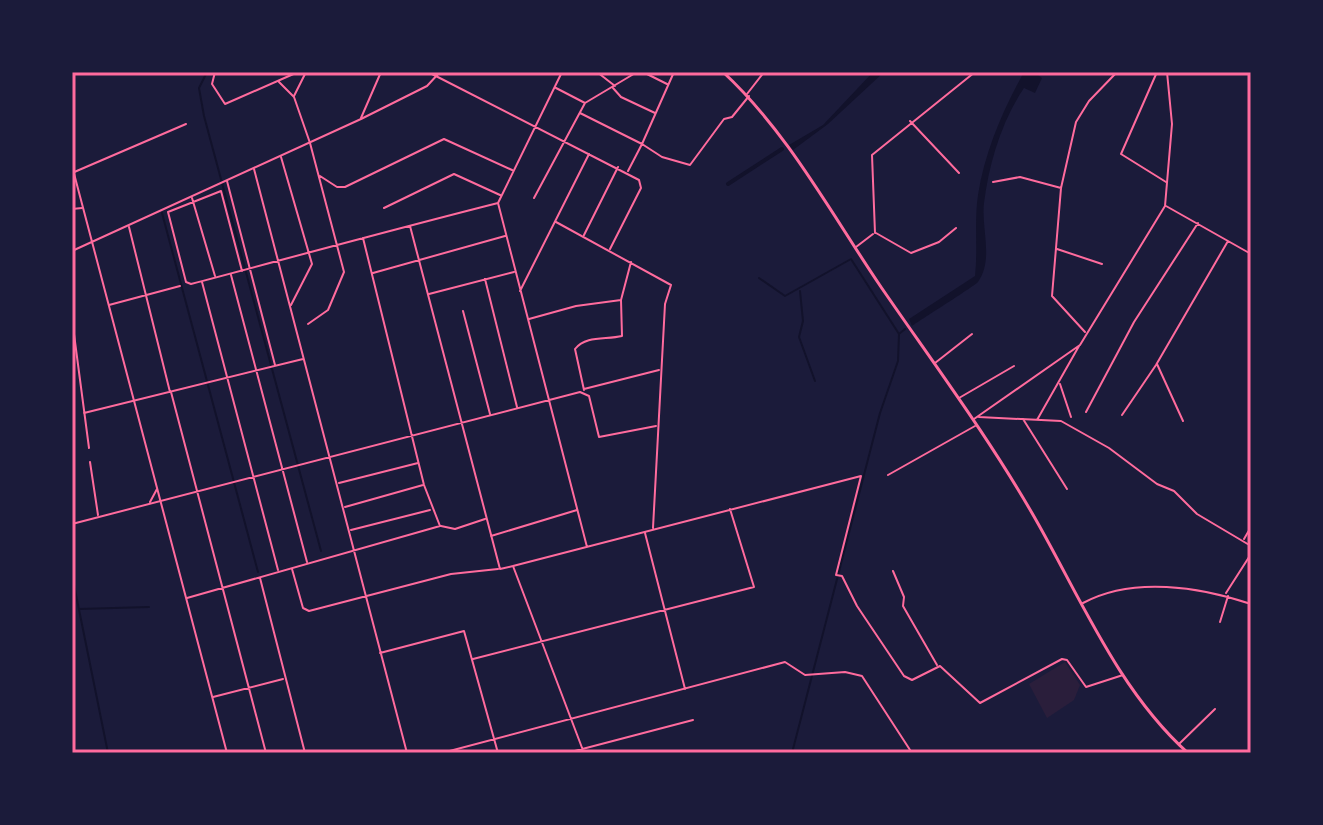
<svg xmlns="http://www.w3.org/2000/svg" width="1323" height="825" font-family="Manrope,sans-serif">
	<rect width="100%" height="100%" fill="#1b1b3a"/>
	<!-- green -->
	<path fill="#2a1e3b" d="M1065 662 1080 685 1074 700 1047 718 1029 684Z"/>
	<!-- water -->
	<path fill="#12122b" d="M873 72H884L828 124 793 150 789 145 823 125Z
		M1024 72H1034L1042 78 1035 93 1024 88C1001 122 989 164 984 203 981 229 994 259 978 282 976 285 922 319 912 326L909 319 975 276C978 249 974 222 978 195 985 151 1003 110 1024 72Z"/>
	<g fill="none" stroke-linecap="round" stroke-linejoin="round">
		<!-- stream -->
		<path stroke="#12122b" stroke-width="2" d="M207 72 199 88 204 116 321 551
			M162 213 258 572
			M759 278 785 296 851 259 899 334 905 329
			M800 291 803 321 799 337 815 381
			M72 575 108 753
			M79 609 149 607
			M792 753 880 413 898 361 899 334"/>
		<!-- canal -->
		<path stroke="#12122b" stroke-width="4" d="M728 184 782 149"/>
		<!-- minor -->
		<path stroke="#ff6b9d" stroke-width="2" d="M215 72 212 84 225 104 298 72
			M428 72 639 180 641 188 610 249
			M562 72 498 203 587 547
			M597 72 615 86
			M643 72 667 84
			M1157 72 1121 154 1166 182
			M279 82 294 97 310 143 344 272 328 310 308 324
			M556 88 585 103
			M613 88 621 97 655 113
			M747 94 764 72
			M294 96 306 72
			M580 113 642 144 674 72
			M361 118 381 72
			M910 121 959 173
			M281 157 312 264 291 305
			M254 169 407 753
			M628 171 642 144 662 157 690 165 724 119 732 117 749 96
			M72 173 186 124
			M320 176 337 187H345L444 139 512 170
			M227 181 275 365
			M993 182 1020 177 1061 188
			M192 198 215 276
			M534 198 585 103 637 72
			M1166 206 1251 254
			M384 208 454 174 500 195
			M72 209 82 208
			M556 222 671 285 665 304 653 528
			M410 226 500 569 513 566 584 753
			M129 227 170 392
			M875 233 872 155 975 72
			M876 233 911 253 939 242 956 228
			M584 235 618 167
			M856 247 873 234
			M1057 249 1102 264
			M242 271 221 191 168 212 186 282 191 284C293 257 395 229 498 203
			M373 273 505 236
			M231 275 307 562
			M485 279 517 407
			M202 282 278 570
			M520 291 589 154
			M429 294 514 272
			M109 305 180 286
			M463 311 490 414
			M72 319 89 448
			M529 319 576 306 621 300
			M1085 332 1052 296 1061 188 1076 122 1089 101 1117 72
			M935 363 972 334
			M1157 364 1183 421
			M1060 384 1071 417
			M584 389 659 370
			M584 390 575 349C586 335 606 340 622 336L621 300 631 262
			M171 392 266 753
			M959 398 1014 366
			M1086 412 1134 322 1198 223
			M84 413 303 359
			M1122 415 1156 365 1228 241
			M979 417 1061 421 1109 448 1157 484 1174 491 1197 514 1251 546
			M974 419 1080 345 1165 206 1172 124 1167 72
			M1023 419 1067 489
			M1037 420 1079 346
			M90 462 98 515
			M888 475 975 426
			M339 483 418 463
			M345 507 423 485
			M72 524 580 392 589 396 599 437 656 426
			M441 526 455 529 485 519
			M351 530 430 510
			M645 533 685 689
			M491 536 577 510
			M1244 539 1251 527
			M513 566 861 476 836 575 842 576 857 606 904 676 912 680 940 666 980 703 1062 659 1067 660 1086 687 1123 675
			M292 569 303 608 309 611 451 574 498 569
			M893 571 904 597 903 606 937 665
			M260 578 305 753
			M1226 593 1251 554
			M187 598 440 526 424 485 363 238
			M1083 603C1133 576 1200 587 1251 604
			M1220 622 1228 596
			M380 653 464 631 498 753
			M473 659 754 587 730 509
			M213 697 283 679
			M1179 744 1215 709
			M442 753 785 662 805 675 845 672 862 676 912 753
			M567 753 693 720"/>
		<!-- tertiary -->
		<path stroke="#ff6b9d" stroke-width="2" d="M72 166 227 753
			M72 251 361 119 427 86 440 72
			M150 502 157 489"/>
		<!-- primary -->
		<path stroke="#ff6b9d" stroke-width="3" d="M723 72C787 131 832 215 881 287 934 364 990 439 1036 520 1081 599 1119 691 1188 753"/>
	</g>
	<!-- border -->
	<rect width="1323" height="825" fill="none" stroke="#1b1b3a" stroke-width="148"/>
	<rect x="74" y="74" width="1175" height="677" fill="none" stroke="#ff6b9d" stroke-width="3"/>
</svg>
